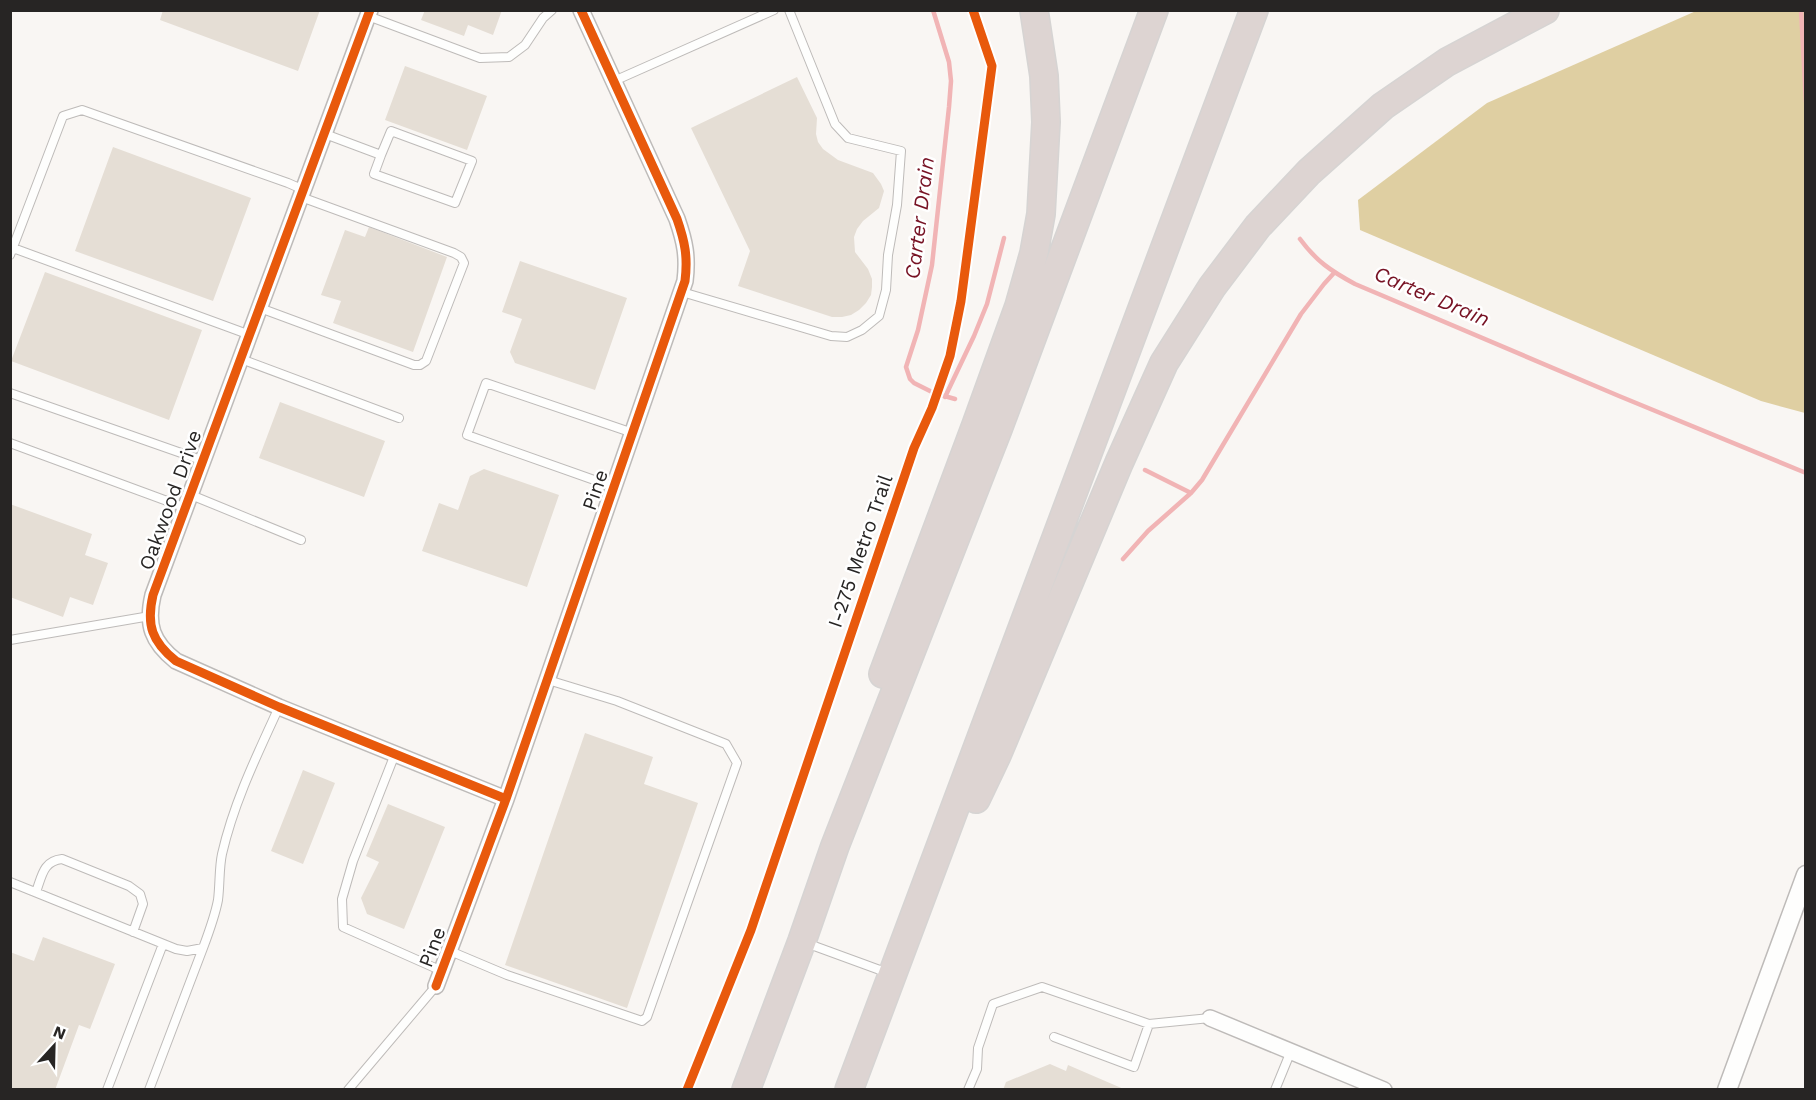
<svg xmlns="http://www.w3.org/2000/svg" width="1816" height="1100" font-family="'Work Sans',sans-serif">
	<rect width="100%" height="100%" fill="#f9f6f3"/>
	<!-- forest -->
	<path fill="#dfcfa2" d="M1696 11H1805V413L1761 401 1360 230 1358 200 1487 103Z"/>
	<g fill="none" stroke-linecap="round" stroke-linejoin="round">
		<!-- stream -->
		<path stroke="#f1b4b5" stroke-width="4.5" d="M933 10 949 62 951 81 949 107 932 265 918 330 906 367 910 379 914 383 934 393 955 399
			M1801 10 1806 102
			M1300 239C1316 261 1331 271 1355 284L1619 396 1806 473
			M945 397 974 336 987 304 1004 238
			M1145 470 1191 493
			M1123 559 1148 531 1191 493 1202 480 1301 314 1324 284 1334 273"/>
	</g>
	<!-- building -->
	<path fill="#e5ded5" d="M163 10H320L298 71 160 20Z
		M425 10H502L493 35 468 25 464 36 421 20Z
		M405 66 487 96 467 150 385 120Z
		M797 77 817 118 816 134 818 142 823 149 838 160 873 173 881 184 884 191 879 208 863 221 857 229 854 237 855 252 868 269 872 279V287L871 295 866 303 859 310 851 315 842 317H832L738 286 750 251 691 128Z
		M113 147 251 198 213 301 75 251Z
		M369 227 447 257 413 352 333 323 341 301 321 295 345 230 365 237Z
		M520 261 627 298 595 390 515 363 510 352 522 319 502 312Z
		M45 272 202 330 169 420 11 361Z
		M280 402 385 441 364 497 259 458Z
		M484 469 559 495 527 587 422 551 439 503 458 510 470 476Z
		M10 504 92 534 85 555 108 563 93 605 70 597 63 617 10 597Z
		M585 733 653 757 644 784 698 803 627 1008 505 965Z
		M303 770 335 783 303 864 271 851Z
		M388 804 445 827 404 929 367 914 361 898 379 862 366 856Z
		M43 937 115 964 90 1029 79 1025 55 1090H10V952L34 961Z
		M1050 1064 1066 1071 1068 1065 1126 1090H1003L1006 1082Z"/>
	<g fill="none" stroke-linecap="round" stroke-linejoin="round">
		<!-- service casing -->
		<g stroke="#bebbb9" stroke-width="10">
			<path id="service" d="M368 16 480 58 509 57 525 45 543 18 552 10
				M614 81 774 10
				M325 134 381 155 391 131 472 161 455 203 374 174 381 155
				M13 248 250 335
				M10 255 63 116 82 110 288 183 304 190
				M682 292 831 336 847 337 862 330 879 316 886 290 888 255 897 205 901 151 848 138 835 124 789 10
				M260 308 414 365H420L426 361 464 263 461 257 454 253 301 197
				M241 359 399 418
				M10 393 204 461
				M10 443 186 508
				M614 487 467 435 486 383 633 433
				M191 495 301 540
				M10 640 150 616
				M395 754 353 861 342 899 343 927 442 971
				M10 882 176 949 187 951 203 948C209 932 215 916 218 900 220 884 219 868 222 854 234 802 257 755 279 707
				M36 892C42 876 43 861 62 859L129 886 140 894 143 904 133 932
				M806 943 888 973
				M450 951 507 975 642 1021 647 1017 737 763 726 744 617 701 548 680
				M1054 1037 1134 1067 1149 1024
				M107 1090 163 944
				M149 1090 203 948
				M348 1090 436 986
				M968 1090 977 1069 978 1048 993 1004 1042 987 1149 1024 1210 1018
				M1275 1090 1291 1051"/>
		</g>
		<!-- minor casing -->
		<g stroke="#bebbb9" stroke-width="18">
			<path id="minor" d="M370 10 153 595C146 625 152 642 176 661L279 707 506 799
				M436 986 506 799 685 281C688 257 685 242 677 219L581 10
				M1210 1018 1384 1090"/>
		</g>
		<!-- tertiary casing -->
		<g stroke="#bebbb9" stroke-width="21">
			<path id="tertiary" d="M1727 1090 1806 875"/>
		</g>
		<!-- motorway casing -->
		<g stroke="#d6d4d3" stroke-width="30">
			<path id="motorway" d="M883 674 976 425 1019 306 1034 253 1041 214 1046 122 1044 76 1034 10
				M976 799 997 755 1119 463 1164 363 1212 287 1258 226 1309 172 1383 106 1447 62 1545 10
				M746 1090 802 941 835 846 998 429 1154 10
				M849 1090 1254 10"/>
		</g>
		<!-- service -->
		<use href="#service" stroke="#fefefd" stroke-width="8"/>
		<!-- minor -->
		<use href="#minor" stroke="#fefefd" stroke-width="15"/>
		<!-- tertiary -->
		<use href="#tertiary" stroke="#fefefd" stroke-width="18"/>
		<!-- motorway -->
		<use href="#motorway" stroke="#ddd4d2" stroke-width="27"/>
		<!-- cycleway casing -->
		<g stroke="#fff" stroke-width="13">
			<path id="cycleway" d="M370 10 153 595C146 625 152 642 176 661L279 707 506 799
				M436 986 506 799 685 281C688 257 685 242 677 219L581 10
				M687 1090 751 930 914 448 932 408 950 356 961 301 992 66 973 10"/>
		</g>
		<!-- cycleway -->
		<use href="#cycleway" stroke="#e8590c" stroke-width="9"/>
	</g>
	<g text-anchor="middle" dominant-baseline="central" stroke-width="5" stroke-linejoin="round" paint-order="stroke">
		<!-- street labels -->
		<g font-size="20" fill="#272524" stroke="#fff">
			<text transform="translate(595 490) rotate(-71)">Pine</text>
			<text transform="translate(170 500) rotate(-70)">Oakwood Drive</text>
			<text transform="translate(860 551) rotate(-71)">I-275 Metro Trail</text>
			<text transform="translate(432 947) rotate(-69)">Pine</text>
		</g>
		<!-- water labels -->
		<g font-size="21" font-style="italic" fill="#771224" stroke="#fff">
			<text transform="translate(919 218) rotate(-83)">Carter Drain</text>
			<text transform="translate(1432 296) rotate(23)">Carter Drain</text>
		</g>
	</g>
	<!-- border -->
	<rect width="1816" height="1100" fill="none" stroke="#272524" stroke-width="24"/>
	<!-- north arrow -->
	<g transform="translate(54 1046) rotate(22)" stroke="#ffffff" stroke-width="4.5" paint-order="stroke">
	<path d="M0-4.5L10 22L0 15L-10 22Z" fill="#272524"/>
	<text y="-9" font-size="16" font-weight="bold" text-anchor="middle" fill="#272524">N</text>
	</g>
</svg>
